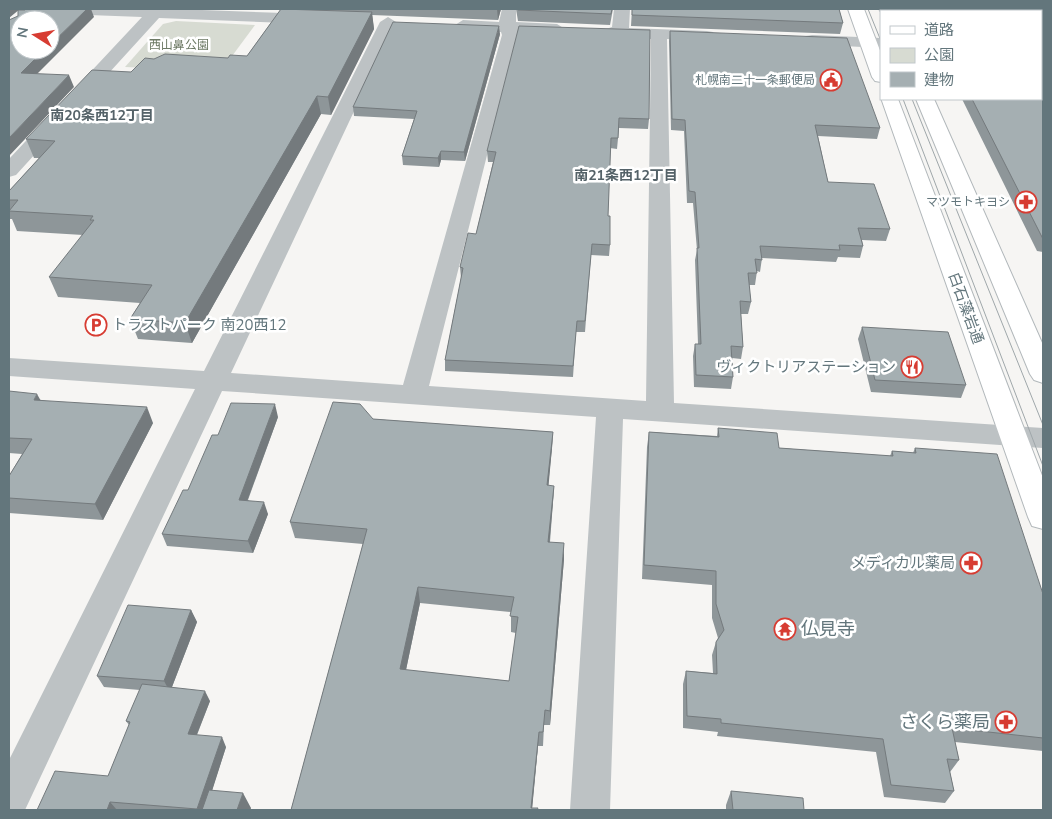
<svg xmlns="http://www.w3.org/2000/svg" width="1052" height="819" font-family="'Nunito Sans','Noto Sans JP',sans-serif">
	<rect width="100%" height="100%" fill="#f6f5f3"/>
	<!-- green -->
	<path fill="#d7dbd2" d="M176 21 255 25 221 71 125 67 163 24Z"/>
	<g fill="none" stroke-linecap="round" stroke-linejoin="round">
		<!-- secondary casing -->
		<g stroke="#b2b8bb" stroke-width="2">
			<path id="secondary" d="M848 9H864L881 53V82L875 81 872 77Z
				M879 9H895L896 11 881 12Z
				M881 98 898 99 1043 478V529L1032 526 1028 517Z
				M916 99H934L1043 345V383L1034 380 1030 374Z"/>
		</g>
		<!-- minor -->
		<path fill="#bdc2c4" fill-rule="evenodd" d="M54 9H175L312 14 320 19 312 24 159 18 16 175 9 177V159L142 17 62 14Z
			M502 9H516V22L557 24 565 29 557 34 518 32 429 386 646 401 651 39 612 37 606 35 604 32 606 29 612 27 614 9H630L629 28 707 31 713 32 715 36 713 40 707 41 667 39 674 403 1043 428V448L623 419 610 810H570L596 417 222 391 25 810H9V760L195 389 9 376V358L204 371 380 22 388 17 396 22 231 373 403 385 502 35 501 32 463 30 455 25 463 20 499 22Z
			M812 35 881 38V48L806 44 804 40 806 36Z
			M1041 44H1043V54H1041Z"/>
		<!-- secondary -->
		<use href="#secondary" fill="#fff" fill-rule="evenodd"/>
		<!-- tram -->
		<path stroke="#9fa7aa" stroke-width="1" d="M868 9 881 41
			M903 99 1043 466
			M912 99 1043 425"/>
	</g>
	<!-- wall -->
	<path fill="#8e9699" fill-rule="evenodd" d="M281 9H501L498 20 372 15 374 29 331 115 321 114 192 343 138 339 130 319 140 303 58 297 49 277 83 235 17 231 12 219H10L9 217V191L39 158H34L26 139 131 72 154 59 228 58 247 56Z
		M516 9H613L610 25 518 21Z
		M632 9H839L843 23 840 34 631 26Z
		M650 30 649 119 648 129 619 128 617 149 610 148 608 216 610 245 609 256 591 255 585 332H576L573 377 445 371V360L461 278 460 267 476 234 493 162H488L487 151Z
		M670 31 880 128 877 139 818 136 828 182 890 229 886 241 862 240 863 246 860 258 838 257 836 262 762 258 760 272 757 271 755 285H749L751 302 748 314H741L743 347 741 359 732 358 733 377 731 389 694 387 693 356 695 344H698L695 260 697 250 693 203H687L684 131 671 130 669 41Z
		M500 34 465 161 441 160 439 167 403 165 402 156 414 119 354 116 353 107Z
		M1043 56V252L1037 251 962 99H1041Z
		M862 327 966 385 961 398 871 392 858 339Z
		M9 391 41 400 153 423 103 520 9 513V476L22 454 9 453Z
		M278 417 248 500 268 514 253 553 167 546 162 534 188 490 218 435Z
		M373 419 553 432 552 448 548 486H554L553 502 550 542 564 559 550 725H544L543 746H538L532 808 291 810 363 544 295 538 290 522ZM420 603 511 612V632L516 633 509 681 406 670Z
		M718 428 779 448 890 456 892 451 913 453 915 448 1043 594V751L955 742 959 760 950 772 954 791 945 803 884 797 876 752 717 736 718 732 683 728V684L686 671 713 673 712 655 716 642 718 638 712 618V585L642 579 647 447 649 432 717 436Z
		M191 610 197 622 172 687 210 701 197 735 226 747 212 790 251 808 250 810H37L108 776 129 725 126 721 140 690 104 687 97 676Z
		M731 791 804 810H726V805Z"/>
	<!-- shaded-wall -->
	<path fill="#747a7d" d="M9 9H20L9 18Z
		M87 9H91L94 17 26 85 21 73 44 50H50V45Z
		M497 9H501L498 20Z
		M372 12 374 29 331 115 328 97Z
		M499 26 500 34 465 161 464 152Z
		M69 75 74 87 9 156V138Z
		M317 96 321 114 192 343 185 323Z
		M441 151V160L439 167 438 158Z
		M37 394 46 410 34 400Z
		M275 404 278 417 243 512 239 500Z
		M147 407 153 423 103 520 95 504Z
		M553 432 552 448 547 502V485Z
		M554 486 553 502 548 558V542Z
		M264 502 268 514 253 553 248 541Z
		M564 543V559L550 725V711Z
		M418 587 420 603 403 684 400 669Z
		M191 610 197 622 170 692 164 681Z
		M205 691 210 701 193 744 188 734Z
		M539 732 538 746 532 810H531Z
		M222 737 226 747 206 810H198L197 809Z
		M243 793 251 808 250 810H237Z
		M110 802 117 810H107Z"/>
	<!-- building -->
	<path fill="#a5afb2" stroke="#747a7d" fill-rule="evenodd" d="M26 9H87L50 45V20H20V50H44L21 73 69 75 9 138V20L18 16V10H25Z
		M281 9 372 12 328 97 317 96 185 323 130 319 152 285 49 277 94 220H90L93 216 9 211 18 200H9V191L55 141 26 139 92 70 131 72 145 58 154 59 165 54 228 58 230 55 247 56Z
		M518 9H612L611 14 518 10Z
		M632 9H839L843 23 632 15Z
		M393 22 499 26 464 152 441 151 438 158 402 156 417 111 353 107Z
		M519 26 650 30 649 119 619 118 618 138H611L608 216H610V245L592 244 585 321H577L573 366 445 360 463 268 460 267 468 233 476 234 496 152 487 151Z
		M670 31 847 38 880 128 815 125 828 182 874 184 890 229 858 228 863 246 839 245 840 250 760 246 762 260 755 259 757 273H748L751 302 740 301 743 347 731 346 733 377 696 375 695 344H701L697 248H699L695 192 689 191 685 120 672 119Z
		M1041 55 1043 56V239L972 99H1041Z
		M862 327 948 332 966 385 875 380Z
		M9 391 37 394 34 400 147 407 95 504 9 498V476L32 439 9 438Z
		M333 402 360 404 373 419 553 432 547 485 554 486 548 542 564 543 550 711 545 710 543 732H539L531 808H538L537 810H291L367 529 290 522ZM418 587 514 597 510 616 518 617 509 681 400 669Z
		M231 403 275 404 239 500 264 502 248 541 162 534 183 490H188L212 435H218Z
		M718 428 777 433 779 448 893 456 892 451 916 453 915 448 997 454 1043 594V738L952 728 959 760 947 759 954 791 891 785 883 739 721 723V719L687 716 686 671 717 674 716 642 724 630 716 604V571L644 565 649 432 719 437Z
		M128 605 191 610 164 681 97 676Z
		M142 684 205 691 188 734 222 737 197 809 110 802 107 810H37L55 771 108 776 130 722 126 721Z
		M209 790 243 793 237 810H202Z
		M731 791 803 798 804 810H733Z"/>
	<!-- icons -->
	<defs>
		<g id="civic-ring" transform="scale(1.125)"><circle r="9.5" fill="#fff" stroke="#d73c32" stroke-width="1.5"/><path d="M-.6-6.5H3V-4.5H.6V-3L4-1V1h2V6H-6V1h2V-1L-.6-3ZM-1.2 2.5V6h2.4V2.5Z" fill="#d73c32"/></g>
		<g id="pharmacy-ring" transform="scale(1.125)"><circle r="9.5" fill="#fff" stroke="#d73c32" stroke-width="1.5"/><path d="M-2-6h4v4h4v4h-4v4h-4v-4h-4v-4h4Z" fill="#d73c32"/></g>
		<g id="parking-ring" transform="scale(1.125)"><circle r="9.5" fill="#fff" stroke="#d73c32" stroke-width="1.5"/><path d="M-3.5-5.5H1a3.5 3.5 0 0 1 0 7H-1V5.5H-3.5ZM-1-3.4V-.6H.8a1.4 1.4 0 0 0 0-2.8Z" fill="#d73c32"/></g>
		<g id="restaurant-ring" transform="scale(1.125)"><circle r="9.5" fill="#fff" stroke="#d73c32" stroke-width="1.5"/><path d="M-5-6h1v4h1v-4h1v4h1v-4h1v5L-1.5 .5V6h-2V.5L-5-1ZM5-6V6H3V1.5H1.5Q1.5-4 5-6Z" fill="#d73c32"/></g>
		<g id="temple-ring" transform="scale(1.125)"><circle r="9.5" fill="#fff" stroke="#d73c32" stroke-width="1.5"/><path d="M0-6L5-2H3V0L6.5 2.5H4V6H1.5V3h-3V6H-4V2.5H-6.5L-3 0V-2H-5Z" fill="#d73c32"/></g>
	</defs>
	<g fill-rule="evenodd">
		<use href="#civic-ring" x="831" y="80"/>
		<use href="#pharmacy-ring" x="1026" y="202"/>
		<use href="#parking-ring" x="96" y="325"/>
		<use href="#restaurant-ring" x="912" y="367"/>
		<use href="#pharmacy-ring" x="971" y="563"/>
		<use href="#temple-ring" x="785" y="629"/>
		<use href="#pharmacy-ring" x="1006" y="722"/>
	</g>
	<g text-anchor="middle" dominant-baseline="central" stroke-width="5" stroke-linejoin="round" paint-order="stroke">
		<!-- far-park labels -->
		<g font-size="12" fill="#6d7a65" stroke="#fff">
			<text x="179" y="45">西山鼻公園</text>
		</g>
		<!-- far-poi labels -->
		<g font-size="12" fill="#63767c" stroke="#fff" text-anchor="end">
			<text x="815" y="80">札幌南二十一条郵便局</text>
			<text x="1010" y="202">マツモトキヨシ</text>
		</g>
		<!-- far-neighbourhood labels -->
		<g font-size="14" font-weight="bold" fill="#546268" stroke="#fff">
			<text x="102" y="115">南20条西12丁目</text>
			<text x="626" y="175">南21条西12丁目</text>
		</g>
		<!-- street labels -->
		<g font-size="15" fill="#63767c" stroke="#fff">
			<text transform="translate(966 308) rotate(70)">白石藻岩通</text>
		</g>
		<!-- poi labels -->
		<g font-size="15" fill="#63767c" stroke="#fff" text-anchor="end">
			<text x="112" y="325" text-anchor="start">トラストパーク 南20西12</text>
			<text x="896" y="367">ヴィクトリアステーション</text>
			<text x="955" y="563">メディカル薬局</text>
		</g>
		<!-- near-poi labels -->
		<g font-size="18" fill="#63767c" stroke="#fff" text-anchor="start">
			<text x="801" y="629">仏見寺</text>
			<text x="990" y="722" text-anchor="end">さくら薬局</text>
		</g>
	</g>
	<!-- border -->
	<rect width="1052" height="819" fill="none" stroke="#63767c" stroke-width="20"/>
	<!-- legend -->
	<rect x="880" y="10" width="162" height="90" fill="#ffffff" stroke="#c1c8cb"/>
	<rect x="890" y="26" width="25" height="8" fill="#ffffff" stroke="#c1c8cb"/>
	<text x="924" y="35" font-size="15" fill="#63767c">道路</text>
	<rect x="890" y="48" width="25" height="15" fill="#d7dbd2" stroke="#c1c8cb"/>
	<text x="924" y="60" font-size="15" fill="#63767c">公園</text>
	<rect x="890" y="72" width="25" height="15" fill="#a5afb2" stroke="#c1c8cb"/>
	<text x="924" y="85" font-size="15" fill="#63767c">建物</text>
	<!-- north arrow -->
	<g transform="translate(35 35) rotate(281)"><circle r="24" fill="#ffffff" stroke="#c1c8cb"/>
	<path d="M0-4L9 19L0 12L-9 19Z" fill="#d73c32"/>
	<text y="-8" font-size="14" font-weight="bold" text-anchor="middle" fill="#63767c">N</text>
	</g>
</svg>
